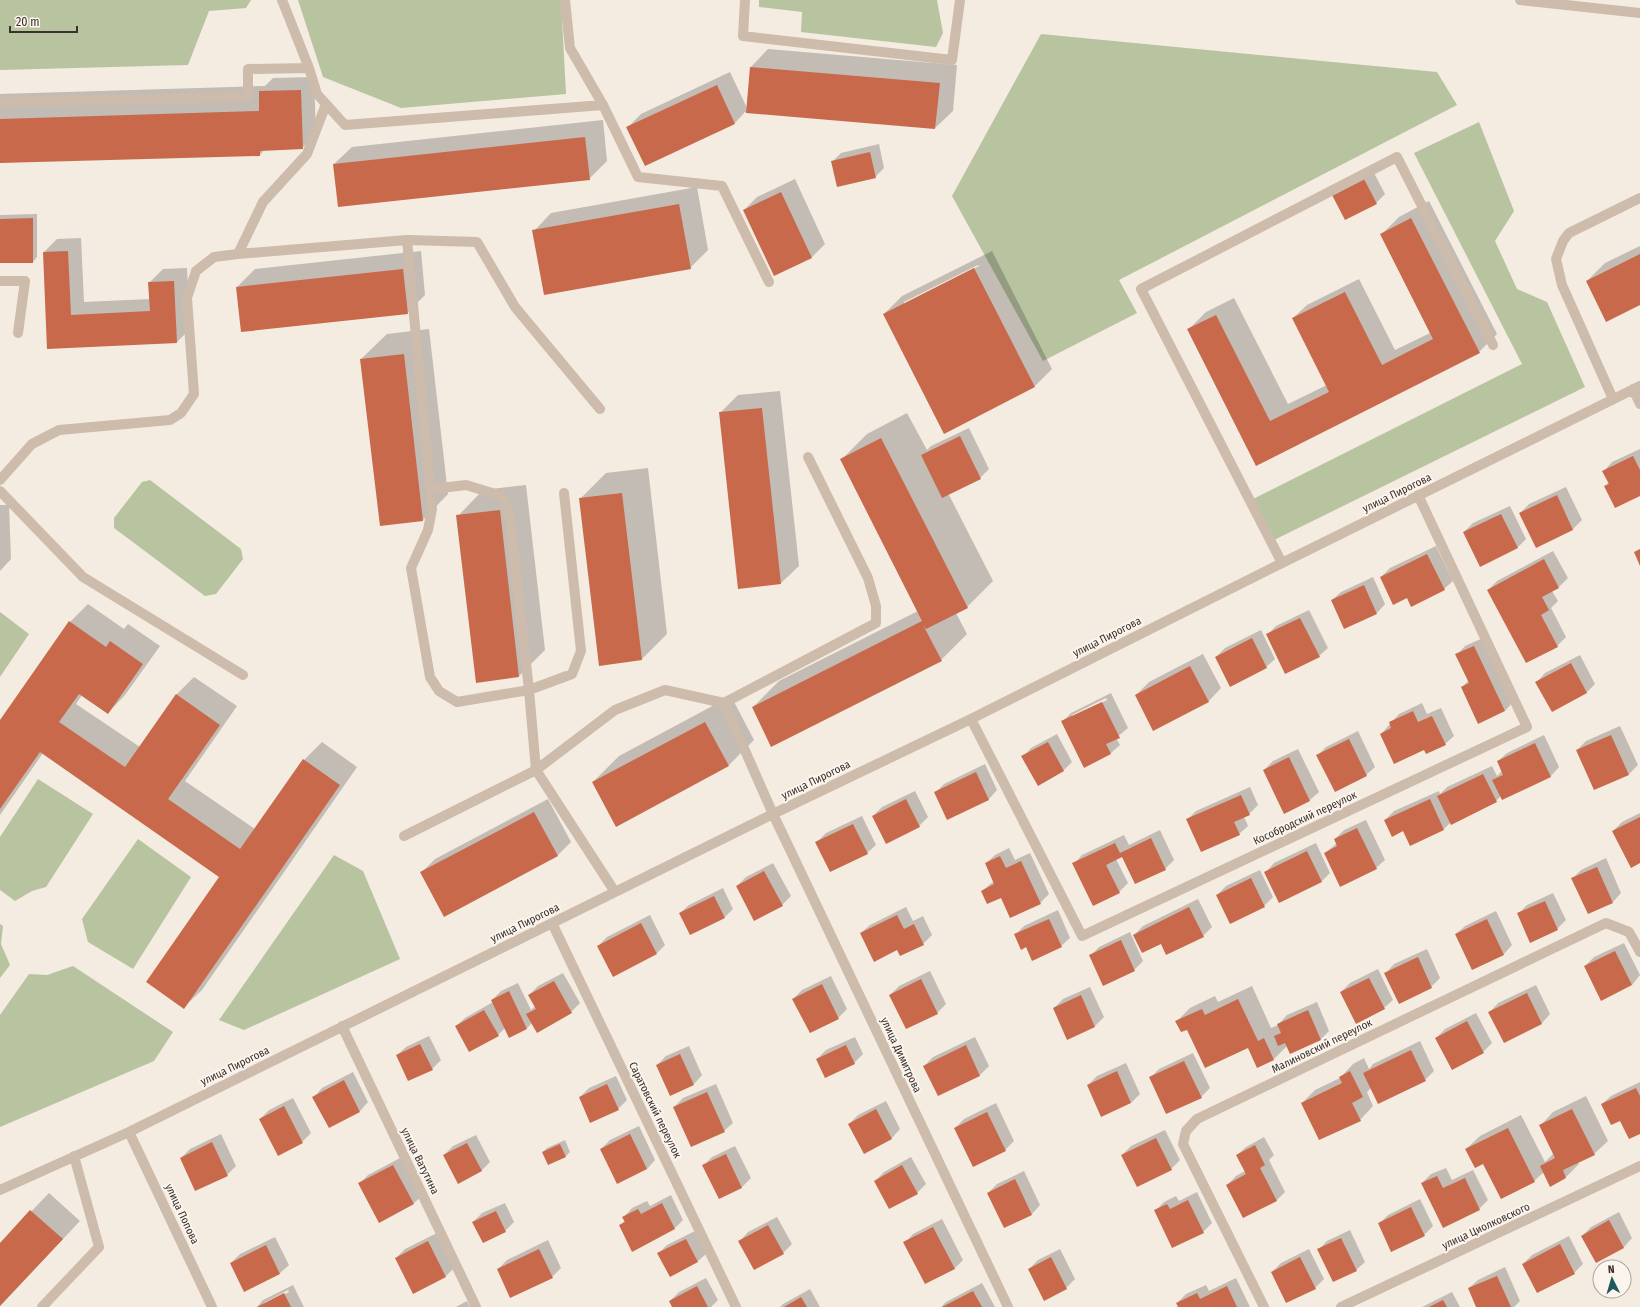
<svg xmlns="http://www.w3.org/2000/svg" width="1640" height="1307" font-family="'Fira Sans Condensed',sans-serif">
	<rect width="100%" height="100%" fill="#f4ebe1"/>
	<!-- green -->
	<path fill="#b8c4a0" d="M0 0H251L246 8 209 11 188 65 0 70Z
		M298 0H561L566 94 401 108 323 77Z
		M759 0H937L943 33 936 47 801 32 802 12 759 7Z
		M1041 34 1437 72 1457 105 1119 280 1137 313 1043 361 952 196Z
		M1479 122 1514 211 1495 241 1517 289 1547 302 1585 387 1274 540 1253 499 1522 364 1414 153Z
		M150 480 241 549 243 559 216 594 205 596 114 528V518L142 482Z
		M0 612 29 634 0 677Z
		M38 779 93 814 46 887 32 891 15 901 0 890V837Z
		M138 839 191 877 133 969 88 942 82 919Z
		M334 855 363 871 400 959 244 1030 219 1020Z
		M0 924 3 926 1 944 10 965 0 978Z
		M73 966 173 1032 154 1061 0 1127V1015L29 974 47 975Z"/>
	<!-- shadow -->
	<path fill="#0003" fill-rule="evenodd" d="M768 49 957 65 953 111 935 128 745 112 735 123 628 127 641 114 730 72 747 108 751 67Z
		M314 77 316 135 302 148 265 149 260 155 0 162V94L265 86 273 78Z
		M603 120 607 161 589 179 334 164 352 147Z
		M879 144 884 168 875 177 832 162 841 153Z
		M1373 171 1385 194 1376 203 1333 195Z
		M795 179 825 244 812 257 775 274 744 210 757 197Z
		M697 187 708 250 690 268 534 231 551 213Z
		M1429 201 1497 334 1479 352 1257 464 1189 329 1206 312 1234 298 1288 404 1327 385 1293 318 1307 305 1359 279 1395 350 1430 333 1381 235 1399 217Z
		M37 214V257L33 262H0V215Z
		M81 238 84 302 150 299 149 283 163 269 187 268 190 329 177 342 48 348 44 252 57 239Z
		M1640 246V304L1587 281 1605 263Z
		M421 251 425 295 407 313 237 287 255 269Z
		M992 251 1052 369 1034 387 884 314 902 296ZM978 265 979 266 904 304V302Z
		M429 329 448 494 423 520 361 359 387 334Z
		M780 391 799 566 781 583 720 413 738 395Z
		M907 413 927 450 931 446 969 428 989 469 980 478 948 493 993 581 967 607 956 613 967 634 941 660 753 707 779 681 918 611 841 460 867 434Z
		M1640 449V495L1605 486 1609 482 1604 471 1612 462Z
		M648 468 667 634 641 660 580 499 606 473Z
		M526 485 545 650 519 676 477 681 458 516 483 490Z
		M1566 487 1582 520 1573 529 1537 546 1520 513 1529 504Z
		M0 505H9L11 559 0 571Z
		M1510 506 1526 539 1517 548 1464 532 1473 523Z
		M1436 546 1453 581 1444 589 1407 597 1381 577 1390 568Z
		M1553 551 1568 578 1559 587 1552 591 1558 601 1551 608 1566 637 1557 646 1488 590 1497 581Z
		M1373 577 1385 604 1377 613 1332 600 1341 592Z
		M88 604 124 629 128 624 160 646 125 695 108 713 82 695 76 704 140 747 176 695 194 677 237 706 185 781 255 829 304 760 322 742 357 767 202 990 184 1007 221 876 43 753 0 815V722L70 622Z
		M1309 610 1328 648 1319 656 1267 635 1276 626Z
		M1261 630 1275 659 1266 667 1216 657 1225 648Z
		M1483 638 1513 702 1505 711 1462 687 1469 680 1457 655 1465 646Z
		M1203 654 1221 688 1208 702 1136 695 1149 682Z
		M1580 655 1595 684 1586 693 1537 682 1545 673Z
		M1111 693 1128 728 1116 738 1120 745 1111 753 1085 766 1063 721 1071 713ZM1106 698 1107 700 1072 717V715Z
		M731 696 754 740 729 765 593 782 619 756Z
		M1422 703 1427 714 1441 708 1454 736 1445 744 1381 734 1399 714Z
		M1620 726 1638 765 1629 774 1595 789 1577 750 1586 741Z
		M1358 731 1375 767 1366 775 1317 756 1326 747Z
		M1057 734 1072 762 1064 770 1038 785 1023 757 1031 748Z
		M1544 735 1559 767 1551 776 1502 799 1501 796 1496 801 1451 822 1444 829 1410 845 1404 830 1385 820 1394 811 1439 791 1440 794 1447 787 1492 766 1497 776 1502 771 1498 761 1507 753Z
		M1298 749 1319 792 1310 800 1284 813 1264 770 1273 761Z
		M985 764 997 790 989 799 948 818 935 793 944 784Z
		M1250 787 1258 805 1249 814 1244 817 1248 826 1239 834 1188 819 1196 811Z
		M915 791 928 817 919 826 873 816 882 807Z
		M548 799 571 842 557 856 422 872 435 859Z
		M1640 813V862L1613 831 1622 822Z
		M862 816 876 845 867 853 817 842 826 833Z
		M1366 820 1385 860 1376 868 1325 853 1337 843 1335 839 1344 830Z
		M1160 830 1174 860 1165 869 1123 856 1116 859 1128 883 1119 892 1074 864 1082 855 1124 835 1129 845Z
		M1316 843 1330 873 1322 881 1266 872 1274 863Z
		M1009 848 1015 860 1030 853 1049 894 1040 903 1001 896 982 891 994 881 986 863 995 855Z
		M1606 858 1621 893 1613 902 1573 878 1581 870Z
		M773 863 791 896 782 905 737 886 746 877Z
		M1260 870 1273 897 1264 906 1217 895 1226 886Z
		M723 888 733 909 725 917 680 913 689 905Z
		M1553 893 1566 920 1557 929 1518 914 1527 905Z
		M1198 899 1212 927 1203 936 1162 942 1134 935 1143 926Z
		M906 907 913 921 923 916 932 935 923 944 898 949 861 933 870 925Z
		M1058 910 1070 938 1061 946 1015 935 1024 926Z
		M1496 911 1512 945 1504 954 1472 969 1456 934 1465 926Z
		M650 915 665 945 656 954 598 946 607 937Z
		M1130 932 1143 961 1134 970 1090 956 1099 947Z
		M1624 943 1640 975 1632 985 1585 966 1594 957Z
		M1427 949 1440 978 1431 987 1386 973 1394 964Z
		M1378 969 1393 1000 1384 1008 1341 992 1350 983Z
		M930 971 946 1004 937 1013 890 995 899 986Z
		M563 973 580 1003 571 1012 532 1023 527 1028H505L498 1035 456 1026 465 1018 493 1002 492 1000 501 991 518 983 531 1010 535 1006 529 995 538 986Z
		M831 976 847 1009 838 1018 793 999 802 990Z
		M1536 985 1550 1014 1542 1023 1505 1042 1490 1012 1498 1003Z
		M1252 986 1271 1028 1278 1025 1287 1015 1317 1002 1329 1031 1320 1040 1287 1046 1274 1059 1257 1067 1248 1047 1187 1029 1177 1021 1190 1008 1215 996 1218 1002Z
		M1090 987 1104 1017 1095 1026 1068 1038 1054 1008 1063 999Z
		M1476 1013 1492 1043 1483 1052 1436 1038 1445 1029Z
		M429 1036 441 1060 432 1069 397 1055 406 1047Z
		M855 1037 863 1054 854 1063 817 1059 826 1050Z
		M975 1037 989 1066 980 1075 938 1095 924 1066 933 1057Z
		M1420 1041 1434 1071 1425 1080 1371 1088 1367 1092 1373 1106 1360 1120 1302 1103 1315 1090 1340 1078 1353 1064 1364 1058 1369 1069 1373 1064Z
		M689 1046 702 1075 694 1084 671 1095 657 1065 666 1056Z
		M1193 1053 1210 1088 1201 1097 1150 1078 1159 1069Z
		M1126 1063 1140 1094 1131 1103 1088 1085 1097 1076Z
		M353 1072 368 1102 360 1111 314 1097 322 1088Z
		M616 1076 627 1100 618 1109 580 1097 589 1088Z
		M1640 1082V1133L1602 1104 1611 1096Z
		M716 1084 733 1123 724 1131 674 1107 683 1098Z
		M1586 1096 1608 1141 1594 1154 1578 1162 1579 1164 1566 1177 1550 1185 1544 1172 1534 1181 1483 1162 1466 1149 1480 1136 1521 1115 1545 1162 1554 1153 1540 1126 1553 1112Z
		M293 1098 311 1133 302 1142 260 1119 269 1110Z
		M886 1101 900 1129 892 1138 864 1152 849 1124 858 1115Z
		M996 1103 1014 1141 1005 1150 955 1128 964 1119Z
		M639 1126 655 1160 647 1169 601 1149 610 1140Z
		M1165 1130 1180 1160 1171 1169 1122 1155 1131 1146Z
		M221 1134 236 1166 227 1175 181 1158 190 1149Z
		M476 1135 490 1162 481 1171 444 1155 453 1146Z
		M1264 1137 1274 1155 1269 1160 1285 1192 1276 1201 1227 1185 1236 1176 1245 1171 1237 1155 1246 1147Z
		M565 1140 570 1152 566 1156 543 1152 547 1148Z
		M735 1146 751 1178 742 1187 719 1198 703 1166 712 1157Z
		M402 1157 423 1195 414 1203 379 1222 359 1184 368 1175Z
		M911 1157 926 1184 917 1193 890 1208 875 1181 884 1172Z
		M1446 1168 1452 1180 1473 1170 1488 1200 1479 1209 1422 1183 1431 1174Z
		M1024 1171 1040 1205 1032 1214 1005 1227 988 1193 997 1184Z
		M1197 1192 1212 1223 1203 1232 1156 1210 1164 1202 1176 1196 1179 1201Z
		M49 1193 80 1221 0 1306V1244Z
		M671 1195 683 1220 675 1228 620 1226 625 1220 624 1217 632 1208 647 1201 650 1206Z
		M1420 1199 1433 1226 1424 1235 1379 1224 1388 1215Z
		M505 1203 514 1222 505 1231 473 1222 482 1213Z
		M1619 1212 1632 1238 1624 1247 1596 1262 1582 1236 1591 1227Z
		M777 1217 792 1244 783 1253 740 1241 748 1232Z
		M942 1219 963 1260 954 1269 905 1243 913 1234Z
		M1350 1230 1365 1262 1356 1270 1318 1250 1327 1241Z
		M695 1231 707 1253 698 1261 670 1276 659 1253 667 1245Z
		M437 1233 455 1267 446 1276 414 1293 396 1258 405 1249Z
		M1569 1236 1583 1264 1574 1273 1523 1264 1532 1255Z
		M275 1237 289 1265 280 1273 244 1290 231 1263 240 1254Z
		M548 1240 561 1268 552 1277 498 1269 507 1260Z
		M1060 1249 1075 1279 1066 1288 1029 1269 1038 1260Z
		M1309 1249 1324 1279 1315 1288 1272 1272 1281 1263Z
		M1505 1267 1520 1301 1514 1307H1477L1469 1288 1478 1280Z
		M706 1278 718 1300 711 1307H673L670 1301 679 1292Z
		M1236 1278 1250 1307H1179L1177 1303 1186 1294 1206 1285 1209 1291Z
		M982 1283 995 1307H941L946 1302Z
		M293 1285 304 1307H257L263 1300ZM288 1290 289 1292 264 1305V1303Z
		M810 1289 820 1307H780L783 1304Z
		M1452 1292 1460 1307H1422Z
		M467 1301 470 1307H456Z"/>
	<!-- building -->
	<path fill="#c8694b" d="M750 67 940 83 935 129 746 113Z
		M717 85 735 124 645 166 626 127Z
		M301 90 303 149 260 151V156L0 163V119L259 111V91Z
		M585 137 590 180 338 207 333 164Z
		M870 152 876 178 837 187 831 161Z
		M1364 179 1377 204 1345 220 1332 195Z
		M781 192 812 258 774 276 743 210Z
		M679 204 691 269 544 295 532 230Z
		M33 218V263H0V219Z
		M1411 218 1480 353 1256 466 1187 329 1216 315 1270 421 1329 392 1292 318 1345 292 1382 365 1433 339 1380 234Z
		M68 251 71 315 150 311 148 282 174 281 177 343 47 349 43 252Z
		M1640 254V305L1606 322 1586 281Z
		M974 268 1035 387 944 434 883 314Z
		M403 269 408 314 241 332 236 287Z
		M404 354 423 521 380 526 360 359Z
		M762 408 781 584 738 589 719 412Z
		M960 436 981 479 942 498 921 455Z
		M881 438 968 608 926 629 923 625 942 661 771 747 752 707 922 621 840 459Z
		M1633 456 1640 470V496L1615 508 1604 486 1609 484 1602 471Z
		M622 493 642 660 599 666 579 498Z
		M1557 495 1573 530 1536 548 1519 513Z
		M500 510 519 677 476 683 456 515Z
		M1501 514 1518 548 1480 567 1463 532Z
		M1640 549V566L1634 552Z
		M1427 554 1445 590 1411 607 1407 598 1393 605 1380 577Z
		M1544 559 1559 588 1542 597 1549 610 1541 615 1558 647 1526 663 1487 590Z
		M1364 585 1377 614 1344 629 1331 600Z
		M1300 618 1320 657 1285 674 1266 634Z
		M69 621 106 647 110 641 143 664 108 714 79 694 59 722 125 767 176 694 220 725 168 799 240 849 303 759 340 785 184 1009 146 982 219 877 40 752 0 809V720Z
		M1252 638 1267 668 1230 687 1215 657Z
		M1474 646 1505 711 1478 724 1461 687 1469 683 1455 654Z
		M1571 663 1587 693 1552 712 1535 682Z
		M1190 666 1209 702 1153 731 1135 695Z
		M1102 702 1120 738 1106 744 1111 754 1084 768 1061 721Z
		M1413 711 1418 722 1432 716 1446 745 1426 754 1424 750 1394 764 1380 734 1391 728 1389 722Z
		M705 722 729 766 616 827 592 782Z
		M1611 735 1629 775 1594 790 1576 750Z
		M1349 739 1367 776 1335 792 1316 755Z
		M1048 742 1064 771 1038 786 1021 756Z
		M1535 743 1551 777 1502 800 1492 780 1503 775 1497 761Z
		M1289 757 1310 801 1284 814 1263 770Z
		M976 772 989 800 947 820 934 792Z
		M1483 774 1497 802 1451 825 1437 796Z
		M1241 795 1250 815 1234 822 1240 835 1201 852 1186 819Z
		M906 799 920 827 886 844 872 816Z
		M1430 799 1444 830 1410 846 1403 831 1392 837 1384 820Z
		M534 812 558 856 444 917 420 872Z
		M1640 817V863L1631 868 1612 831Z
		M853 824 868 854 830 872 815 842Z
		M1357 828 1377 869 1340 887 1324 853 1337 846 1334 839Z
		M1151 838 1166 870 1135 884 1122 857 1106 865 1120 893 1093 906 1072 863 1115 843 1120 853Z
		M1307 851 1322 882 1279 903 1264 872Z
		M1000 856 1006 868 1021 861 1041 904 1010 918 1001 898 987 904 981 891 994 884 985 863Z
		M1597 867 1613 903 1588 914 1571 878Z
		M764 871 783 906 754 921 736 886Z
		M1251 878 1265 907 1230 924 1216 895Z
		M714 896 725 918 690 935 679 913Z
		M1545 901 1558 930 1530 943 1517 913Z
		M1189 907 1204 937 1166 955 1161 944 1142 953 1133 935Z
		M897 915 904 929 914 924 924 945 900 956 897 950 874 962 860 933Z
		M1049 919 1062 947 1032 961 1026 947 1021 950 1014 934Z
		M1487 919 1504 955 1472 970 1455 934Z
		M641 923 657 954 613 977 597 946Z
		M1121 940 1135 971 1103 986 1089 955Z
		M1615 951 1632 985 1601 1001 1584 966Z
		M1418 957 1432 988 1399 1004 1384 973Z
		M1369 978 1385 1009 1356 1024 1340 992Z
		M921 979 938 1014 906 1029 889 995Z
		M554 981 572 1013 537 1033 526 1014 536 1009 528 995Z
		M822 984 839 1019 810 1033 792 999Z
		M509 991 527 1029 509 1038 491 1000Z
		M1527 993 1542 1024 1504 1043 1488 1012Z
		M1081 995 1095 1027 1067 1040 1053 1008Z
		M1238 999 1258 1041 1264 1038 1274 1060 1257 1068 1248 1048 1205 1068 1187 1030 1181 1032 1175 1021 1202 1009 1205 1015Z
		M484 1010 499 1036 469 1052 455 1026Z
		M1308 1010 1321 1040 1290 1054 1285 1043 1278 1046 1274 1036 1281 1033 1277 1024Z
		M1467 1021 1484 1053 1452 1070 1435 1038Z
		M420 1044 433 1070 408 1081 396 1055Z
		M846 1045 855 1064 825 1078 816 1059Z
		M966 1045 980 1076 938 1096 923 1066Z
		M1411 1050 1426 1081 1378 1104 1363 1073Z
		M680 1054 694 1085 670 1096 656 1065Z
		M1184 1061 1202 1098 1166 1114 1149 1077Z
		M1117 1071 1131 1103 1101 1117 1087 1085Z
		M1350 1071 1363 1097 1352 1103 1361 1121 1319 1140 1301 1103 1342 1083 1339 1077Z
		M344 1080 360 1112 329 1128 312 1097Z
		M607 1084 619 1110 590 1123 579 1097Z
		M1636 1088 1640 1096V1134L1629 1139 1620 1121 1611 1125 1601 1104Z
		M707 1092 725 1132 691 1147 673 1107Z
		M284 1106 303 1143 278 1156 259 1119Z
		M876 1109 892 1139 864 1154 848 1124Z
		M1572 1109 1595 1155 1563 1170 1566 1178 1550 1187 1540 1166 1555 1158 1539 1125Z
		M987 1112 1006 1151 973 1167 954 1128Z
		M1508 1128 1535 1182 1501 1199 1483 1164 1475 1168 1465 1149Z
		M630 1134 647 1169 617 1184 600 1149Z
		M1156 1138 1172 1170 1137 1187 1121 1155Z
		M212 1142 228 1176 195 1191 180 1158Z
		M467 1143 482 1171 458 1184 443 1155Z
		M560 1144 566 1157 548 1165 542 1152Z
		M1255 1145 1265 1165 1260 1168 1277 1201 1243 1218 1226 1185 1246 1174 1236 1155Z
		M726 1154 742 1188 719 1199 702 1165Z
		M393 1165 414 1204 379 1223 358 1183Z
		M902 1165 918 1194 889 1209 874 1181Z
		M1437 1176 1443 1188 1465 1178 1480 1210 1443 1228 1421 1183Z
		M1015 1179 1032 1215 1004 1228 987 1193Z
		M1188 1200 1204 1233 1172 1248 1154 1210 1167 1204 1170 1209Z
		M662 1203 675 1229 632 1252 619 1225 625 1222 622 1217 638 1209 641 1214Z
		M1411 1207 1425 1236 1391 1252 1378 1223Z
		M30 1210 63 1239 0 1306V1243Z
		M496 1211 506 1232 483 1243 472 1222Z
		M1609 1220 1624 1248 1596 1263 1581 1236Z
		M768 1225 784 1254 754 1270 738 1241Z
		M933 1227 955 1269 925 1284 903 1242Z
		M1341 1238 1357 1271 1333 1282 1317 1249Z
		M686 1239 698 1262 670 1277 657 1253Z
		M428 1241 446 1277 413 1294 395 1258Z
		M1560 1244 1575 1274 1537 1293 1522 1264Z
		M266 1245 280 1274 244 1292 230 1263Z
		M539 1249 553 1278 510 1298 497 1269Z
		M1051 1257 1067 1289 1044 1301 1028 1269Z
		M1300 1257 1316 1289 1286 1303 1271 1272Z
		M1497 1276 1511 1307H1476L1468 1288Z
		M697 1286 708 1307H672L669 1301Z
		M1227 1286 1237 1307H1178L1176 1303 1197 1293 1200 1299Z
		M973 1291 982 1307H942Z
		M284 1293 291 1307H257Z
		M801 1297 807 1307H784Z
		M1443 1300 1447 1307H1429Z"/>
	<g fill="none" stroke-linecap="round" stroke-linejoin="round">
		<!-- minor -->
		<path stroke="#cdbbac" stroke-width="10" d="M282 0 309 68 317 94 345 125 603 105
			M565 0 570 48 603 105 638 177 722 186 769 282
			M745 0 743 36 952 60 960 0
			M1520 0 1640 13
			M0 102 248 97V69L309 68
			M326 104 307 154 263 202 238 254 407 240 477 242 515 307 600 409
			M407 240 432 509 428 530 411 568 430 677 439 691 457 702 529 690 509 511 502 496 466 485 432 489
			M0 281H25L18 333
			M1633 389 1640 404
			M1613 399 1562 285 1556 259 1563 241 1569 233 1640 198
			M0 480 32 444 59 430 170 420 181 413 194 394 187 298 196 271 214 257 238 254
			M0 491 83 577 243 675
			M564 493 581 651 572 674 529 690 536 770 615 892
			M1282 563 1141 289 1397 157 1493 345
			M724 703 773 814 1008 1307
			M971 719 1082 936 1527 727 1418 495
			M404 836 536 770 615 710 665 690 724 703 876 623V606L868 578 808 457
			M552 923 736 1307
			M342 1026 476 1307
			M129 1132 212 1307
			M0 1190 129 1132 773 814 971 719 1282 563 1640 386
			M42 1307 99 1247 74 1156
			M1264 1307 1183 1144 1186 1131 1197 1119 1606 923 1629 932 1640 952
			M1341 1307 1640 1166"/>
	</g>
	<g text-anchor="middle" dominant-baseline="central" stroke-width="4" stroke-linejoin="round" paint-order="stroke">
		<!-- street labels -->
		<g font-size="11" fill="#3b302b" stroke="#fbf5ee">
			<text transform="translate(1397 493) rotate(-26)">улица Пирогова</text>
			<text transform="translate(1107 637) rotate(-27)">улица Пирогова</text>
			<text transform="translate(816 780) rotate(-26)">улица Пирогова</text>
			<text transform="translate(1305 818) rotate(-25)">Кособродский переулок</text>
			<text transform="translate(525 923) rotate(-26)">улица Пирогова</text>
			<text transform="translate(1322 1046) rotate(-26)">Малиновский переулок</text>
			<text transform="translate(901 1055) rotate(65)">улица Димитрова</text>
			<text transform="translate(235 1066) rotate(-26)">улица Пирогова</text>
			<text transform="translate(655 1110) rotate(64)">Саратовский переулок</text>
			<text transform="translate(420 1161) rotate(64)">улица Ватутина</text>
			<text transform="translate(182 1214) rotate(65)">улица Попова</text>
			<text transform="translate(1486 1226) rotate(-25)">улица Циолковского</text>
		</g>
	</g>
	<!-- north arrow -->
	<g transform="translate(1612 1279) rotate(355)"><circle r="19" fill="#fbf5ee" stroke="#aea6a0"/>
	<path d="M0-3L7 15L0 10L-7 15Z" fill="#1f5a5e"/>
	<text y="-6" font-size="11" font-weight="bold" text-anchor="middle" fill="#3b302b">N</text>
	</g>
	<!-- scale -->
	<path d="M10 26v6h67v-6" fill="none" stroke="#3b302b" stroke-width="2"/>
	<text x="16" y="26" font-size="12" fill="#3b302b" stroke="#fbf5ee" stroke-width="3" paint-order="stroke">20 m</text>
</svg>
